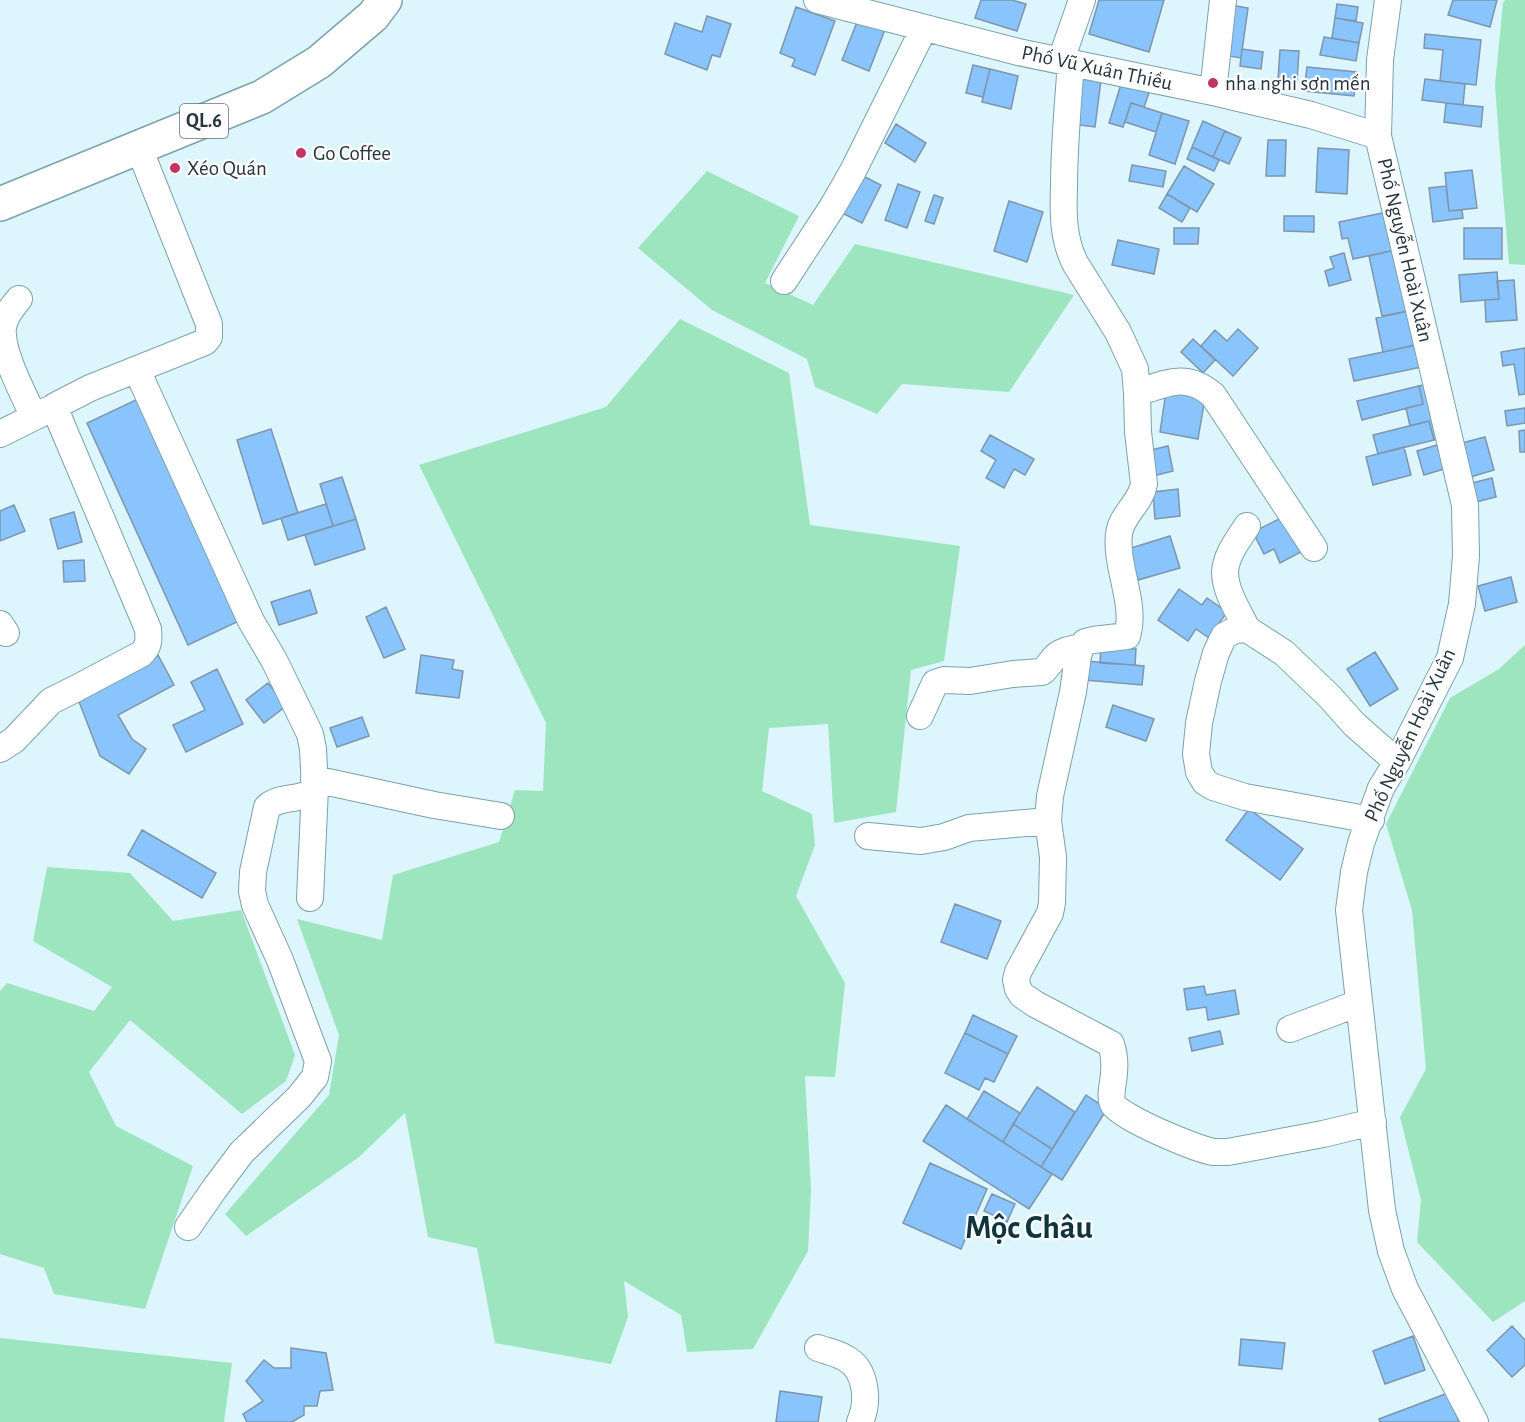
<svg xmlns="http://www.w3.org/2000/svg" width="1525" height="1422" font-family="'Alegreya Sans',sans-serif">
	<rect width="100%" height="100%" fill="#ddf5fc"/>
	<!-- green -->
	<path fill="#9ce5be" d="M1505 0H1525V265L1509 264 1503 193 1495 85 1503 3Z
		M707 171 799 216 765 283 813 305 855 244 1074 295 1009 392 902 384 877 414 815 387 807 359 712 310 638 248Z
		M680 319 789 373 810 525 960 546 944 661 911 670 896 812 834 823 828 724 769 728 762 791 812 814 815 845 796 896 845 983 835 1077 805 1076 811 1190 808 1251 753 1349 687 1352 681 1315 624 1281 628 1317 611 1364 495 1343 477 1248 428 1237 405 1113 359 1157 246 1236 225 1214 329 1095 339 1035 297 919 382 940 393 875 499 842 515 790 543 791 546 723 419 465 606 407Z
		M1525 645V1301L1493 1322 1417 1242 1421 1200 1400 1117 1426 1069 1412 910 1386 824 1450 698 1499 669Z
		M47 867 130 873 173 921 241 910 295 1055 286 1081 242 1114 130 1020 89 1072 116 1126 193 1166 145 1309 54 1294 44 1268 0 1254V991L7 983 94 1011 112 987 33 941Z
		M0 1338 232 1363 224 1422H0Z"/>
	<!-- building -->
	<path fill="#89c4fc" stroke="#7d95ad" stroke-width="1.5" d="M981 0H1012L1026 4 1017 31 975 18Z
		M1099 0H1164L1149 52 1089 34Z
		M1453 0H1497L1490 27 1448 15Z
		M1337 4 1358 7 1356 21 1335 18Z
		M1231 5 1248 8 1241 58 1223 55Z
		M796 7 835 21 815 75 792 66 795 59 780 53Z
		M707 16 731 24 720 57 712 55 707 70 665 54 675 23 702 32Z
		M859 17 886 27 869 71 842 60Z
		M1335 18 1363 23 1359 43 1332 38Z
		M1425 34 1481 40 1476 85 1440 81 1443 50 1424 48Z
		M1324 37 1359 43 1356 61 1320 55Z
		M1242 49 1263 52 1261 69 1240 66Z
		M1280 50 1299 51 1297 82 1278 80Z
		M973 65 990 69 983 97 966 93Z
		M1307 67 1357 72 1354 96 1304 91Z
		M990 69 1018 76 1011 109 982 102Z
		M1078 76 1101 80 1095 127 1072 124Z
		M1425 79 1465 84 1463 105 1422 100Z
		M1122 81 1150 90 1144 107 1131 103 1123 127 1109 123Z
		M1131 103 1162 113 1156 132 1125 122Z
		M1446 103 1483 107 1481 127 1444 122Z
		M1162 113 1189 121 1175 164 1149 155Z
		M1203 121 1225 131 1213 157 1192 147Z
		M896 124 926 143 915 162 885 143Z
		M1225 131 1241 138 1229 164 1213 157Z
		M1268 140H1286L1285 176H1266Z
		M1192 147 1219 160 1214 171 1187 159Z
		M1318 148 1349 150 1347 194 1316 192Z
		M1132 165 1166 171 1163 187 1129 181Z
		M1184 166 1214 184 1197 212 1167 194Z
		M1472 170 1477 208 1449 211 1445 173Z
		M859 174 881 185 862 223 840 212Z
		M898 184 920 192 907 228 885 220Z
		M1446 186 1449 211 1462 210 1463 218 1433 222 1429 188Z
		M1167 194 1190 208 1182 222 1159 208Z
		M934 195 943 198 934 224 925 221Z
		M1009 201 1043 212 1027 262 994 251Z
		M1392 211 1400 249 1353 259 1348 238 1342 239 1339 222Z
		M1284 216H1314V232L1284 231Z
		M1174 228H1199L1198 244H1174Z
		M1464 228H1502V259H1464Z
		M1118 240 1159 249 1154 274 1112 265Z
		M1400 249 1413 310 1382 316 1369 256Z
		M1344 253 1351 280 1329 286 1325 271 1334 268 1330 257Z
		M1497 272 1499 299 1461 302 1459 275Z
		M1514 280 1517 320 1486 322 1485 300 1499 299 1497 281Z
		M1413 310 1420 344 1383 352 1376 318Z
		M1238 329 1258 348 1233 376 1201 346 1215 330 1227 341Z
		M1193 339 1215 360 1203 373 1181 352Z
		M1417 345 1422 367 1354 381 1349 359Z
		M1525 348V394L1519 395 1514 364 1503 366 1501 352Z
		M1430 383 1444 437 1434 440 1429 421 1410 426 1406 408 1423 404 1419 386Z
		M1419 386 1423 404 1362 420 1357 401Z
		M1166 392 1205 398 1198 439 1160 432Z
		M138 399 239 621 188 645 87 423Z
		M1525 408V423L1507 426 1505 411Z
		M1429 421 1434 440 1378 454 1373 435Z
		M271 429 298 513 263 524 237 440Z
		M1525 430V452H1520L1519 431Z
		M990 435 1034 459 1025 475 1014 469 1004 488 986 478 996 460 981 451Z
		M1485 437 1494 470 1467 478 1458 444Z
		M1437 445 1444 469 1424 475 1417 451Z
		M1168 446 1173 471 1153 476 1147 451Z
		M1404 447 1411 475 1373 485 1366 457Z
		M342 477 356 519 333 526 320 484Z
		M1492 478 1496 497 1472 503 1468 484Z
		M1178 489 1180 516 1155 519 1153 492Z
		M326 504 333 526 288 540 281 518Z
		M14 505 25 531 0 541V511Z
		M74 512 82 542 58 549 50 519Z
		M1283 517 1301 552 1280 563 1274 549 1264 554 1253 532Z
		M356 519 365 549 315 565 305 535Z
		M1170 536 1180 568 1138 580 1128 549Z
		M84 560 85 581 64 582 63 561Z
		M1511 577 1517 602 1485 611 1478 586Z
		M1179 589 1202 605 1207 598 1227 612 1209 638 1196 629 1188 641 1158 620Z
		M310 590 317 613 279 625 271 602Z
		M386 607 405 649 384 658 366 617Z
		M1101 646 1136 649 1135 665 1100 663Z
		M1375 652 1398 689 1370 706 1347 669Z
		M158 655 174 685 118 715 132 739 146 749 129 774 100 756 78 699Z
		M421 655 454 660 452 669 463 671 459 698 416 693Z
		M1086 661 1144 666 1142 685 1085 680Z
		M217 669 243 724 186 752 173 725 205 710 191 682Z
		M268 683 286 706 264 723 246 700Z
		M1113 705 1154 719 1146 741 1106 727Z
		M362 717 369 736 337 747 330 728Z
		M1249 809 1303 849 1280 880 1226 840Z
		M142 830 216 873 202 898 128 855Z
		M955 904 1001 921 987 959 941 942Z
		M1204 986 1206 995 1235 990 1239 1014 1208 1020 1206 1007 1187 1010 1184 989Z
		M973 1015 1017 1036 1008 1054 965 1033Z
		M1220 1031 1223 1044 1192 1051 1189 1038Z
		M965 1033 1008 1054 994 1082 985 1078 979 1090 945 1073Z
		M1037 1087 1075 1112 1052 1149 1013 1124Z
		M984 1091 1020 1113 1003 1142 967 1119Z
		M1086 1095 1107 1109 1062 1180 1041 1167Z
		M946 1105 1052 1174 1029 1209 923 1141Z
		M1013 1124 1052 1149 1041 1167 1003 1142Z
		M930 1163 987 1189 961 1249 903 1223Z
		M992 1194 1015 1204 1007 1222 984 1211Z
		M1512 1326 1525 1340V1365L1512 1377 1487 1350Z
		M1413 1336 1425 1370 1385 1384 1373 1351Z
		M1241 1339 1285 1343 1282 1369 1239 1365Z
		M291 1348 326 1353 333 1390 320 1391 317 1406H304V1415L292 1422H247L243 1414 263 1401 246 1381 264 1360 274 1368H291Z
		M780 1391 822 1397 818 1422H776Z
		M1448 1393 1459 1422H1380L1379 1419Z"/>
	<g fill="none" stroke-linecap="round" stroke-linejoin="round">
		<!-- minor casing -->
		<g stroke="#7ba2ad" stroke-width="28">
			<path id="minor" d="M817 0 1018 52 1213 92 1311 115 1378 136
				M1388 0 1380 60 1378 136 1465 505 1466 556 1462 604 1450 658 1397 762 1381 788 1361 843 1354 872 1349 910 1382 1210 1391 1251 1405 1289 1475 1422
				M1061 60 1082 0
				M1071 62C1068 104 1064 145 1064 187 1063 213 1063 239 1075 263L1118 332 1135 369 1137 393 1138 432 1144 484C1141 503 1121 515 1119 534 1115 567 1137 604 1127 636L1093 640 1085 642 1081 647 1078 656 1073 692 1050 796 1048 821 1053 857 1052 903 1050 913 1018 972 1016 980 1018 989 1022 995 1035 1004 1111 1044C1114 1053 1115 1062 1114 1072 1114 1082 1109 1095 1113 1104 1119 1117 1198 1150 1214 1152 1219 1152 1224 1152 1228 1152L1323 1134 1373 1122
				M1213 92 1223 0
				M784 281 833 206 853 171 924 28
				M19 299C12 307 5 316 3 327 0 351 24 395 34 417
				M137 370 251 621 274 660 310 734 313 749 315 788C301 803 282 794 267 807L253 872 252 891 255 905 280 960 318 1061 315 1077 299 1097 242 1152 215 1188 188 1227
				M1137 393C1167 383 1186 372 1213 395L1314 548
				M0 434 48 410
				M0 624 6 633
				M1247 629C1239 612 1225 592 1225 572 1226 555 1238 540 1247 526
				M920 716 935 683 944 680 970 681 1013 674 1042 672C1048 667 1051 661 1056 656 1063 650 1073 649 1081 647
				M0 749 14 740 51 701 77 688 141 654C149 647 149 640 148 629L60 421 55 406 90 388 205 342 209 337V324L139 148
				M314 779 434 805 501 816
				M1371 820 1245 797 1213 787 1205 782 1199 772 1196 754 1199 723 1208 681 1216 653 1224 636 1235 630 1247 629 1284 653 1329 696 1354 724 1397 762
				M868 836 921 841 944 837 969 828 1048 821
				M310 898 315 788
				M1290 1029 1359 1003
				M818 1348C826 1351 837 1353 845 1358 867 1369 869 1402 860 1422"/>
		</g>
		<!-- trunk casing -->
		<g stroke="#7ba2ad" stroke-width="36">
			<path id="trunk" d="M0 204 262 97 319 62 373 16 385 0"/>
		</g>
		<!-- minor -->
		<use href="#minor" stroke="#fff" stroke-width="26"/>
		<!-- trunk -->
		<use href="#trunk" stroke="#fff" stroke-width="33"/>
	</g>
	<!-- markers -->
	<g fill="#c13464" stroke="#fdfdfd" stroke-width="2">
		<circle cx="1213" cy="83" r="6"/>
		<circle cx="301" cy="153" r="6"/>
		<circle cx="175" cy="168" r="6"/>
	</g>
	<g text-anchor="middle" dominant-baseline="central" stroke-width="4.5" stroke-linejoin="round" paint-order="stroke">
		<!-- shield labels -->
		<rect fill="#fdfdfd" stroke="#677276" stroke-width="1.5" x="180" y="104" width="48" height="34" rx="4.5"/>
		<g font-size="20" font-weight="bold" fill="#27373c">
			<text x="204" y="121">QL.6</text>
		</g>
		<!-- street labels -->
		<g font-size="21" fill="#27373c" stroke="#fdfdfd">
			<text transform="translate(1097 68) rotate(12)">Phố Vũ Xuân Thiều</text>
			<text transform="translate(1405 250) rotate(77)">Phố Nguyễn Hoài Xuân</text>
			<text transform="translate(1410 735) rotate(-65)">Phố Nguyễn Hoài Xuân</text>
		</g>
		<!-- poi labels -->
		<g font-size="21" fill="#27373c" stroke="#fdfdfd" text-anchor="start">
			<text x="1225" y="83">nha nghi sơn mến</text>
			<text x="313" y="153">Go Coffee</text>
			<text x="187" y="168">Xéo Quán</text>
		</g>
		<!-- town labels -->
		<g font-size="33" font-weight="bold" fill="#0e343e" stroke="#fdfdfd">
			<text x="1029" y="1228">Mộc Châu</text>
		</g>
	</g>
</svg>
